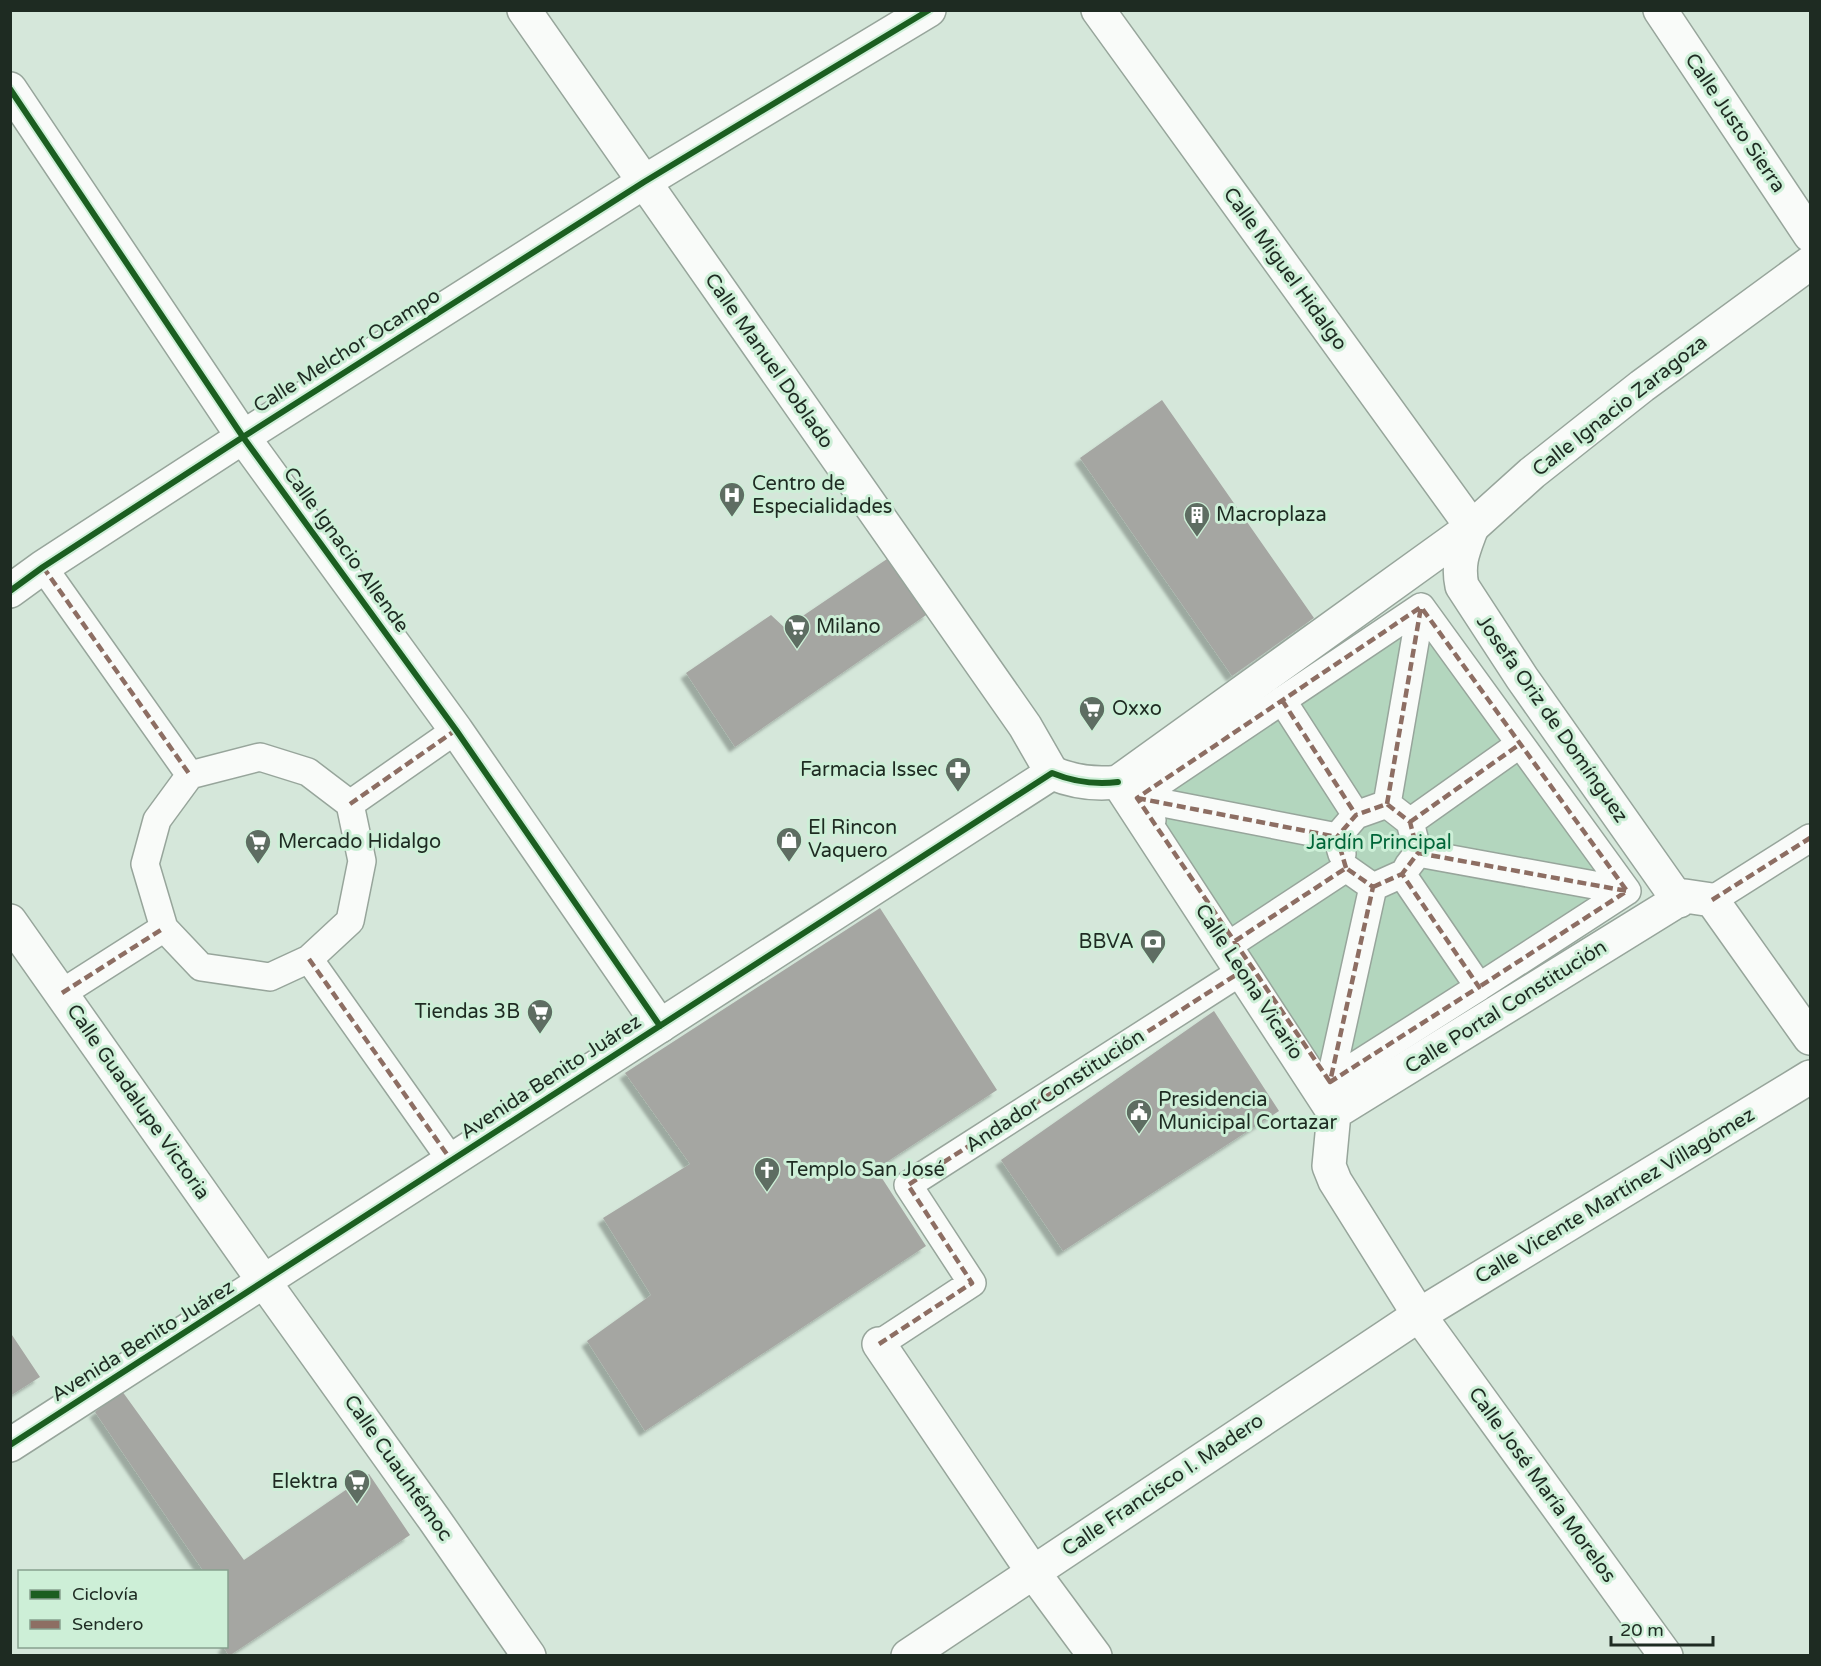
<svg xmlns="http://www.w3.org/2000/svg" width="1821" height="1666" font-family="'Varela Round',sans-serif">
	<defs>
		<filter id="shadow"><feDropShadow dx="-5.5" dy="5.5" stdDeviation="1.5" flood-color="#0004"/></filter>
	</defs>
	<rect width="100%" height="100%" fill="#d5e7da"/>
	<!-- green -->
	<path fill="#b3d6be" d="M1421 607 1627 891 1330 1082 1137 798Z"/>
	<!-- building -->
	<path fill="#a5a6a2" filter="url(#shadow)" d="M1162 400 1314 618 1232 676 1080 458Z
		M890 557 929 613 735 747 686 673 771 615 785 628Z
		M880 908 997 1090 876 1169 926 1246 645 1431 587 1341 651 1295 603 1218 690 1164 625 1073Z
		M1214 1011 1279 1111 1063 1251 1001 1160Z
		M10 1332 40 1377 10 1396Z
		M122 1391 244 1560 369 1474 410 1535 229 1656 223 1646H226V1572H204L95 1412Z"/>
	<g fill="none" stroke-linecap="round" stroke-linejoin="round">
		<!-- pedestrian casing -->
		<g stroke="#97a59b" stroke-width="30">
			<path id="pedestrian" d="M43 567 190 775
				M1282 700 1356 815
				M260 757 308 772 350 804 362 861 350 921 309 959 270 977 201 967 164 928 145 864 157 820 190 775Z
				M1137 798 1337 837
				M350 804 456 730
				M1387 804 1421 607
				M1152 820 1137 798 1421 607 1627 891 1479 987
				M1410 822 1520 744
				M1418 853 1627 891
				M1342 854 1337 837 1356 815 1387 804 1410 822 1418 853 1408 866
				M1712 900 1810 838
				M1235 941 1346 868 1373 887 1330 1082 1479 987 1402 874 1373 887
				M309 959 451 1160
				M62 993 164 928
				M879 1344 972 1283 908 1185 1242 971"/>
		</g>
		<!-- minor casing -->
		<g stroke="#97a59b" stroke-width="36">
			<path id="minor" d="M524 10 1025 726 1052 773
				M1098 10 1472 527C1464 549 1457 562 1462 586L1522 678 1679 901
				M1660 10 1810 235
				M10 89 243 437 456 730 660 1026
				M1118 782 1334 1113 1329 1166 1335 1181 1419 1315 1666 1656
				M10 921 265 1283 434 1519 529 1656
				M1334 1113 1685 896 1712 900 1810 1038
				M879 1344 1033 1572 1095 1656
				M908 1656 1419 1315 1810 1077"/>
		</g>
		<!-- tertiary casing -->
		<g stroke="#97a59b" stroke-width="36">
			<path id="tertiary" d="M10 591 43 567 243 437 644 182 929 10
				M10 1445C359 1223 705 997 1052 773 1074 782 1094 785 1118 782L1472 527 1532 473 1642 386 1810 263"/>
		</g>
		<!-- pedestrian -->
		<use href="#pedestrian" stroke="#f9fbf9" stroke-width="27"/>
		<!-- minor -->
		<use href="#minor" stroke="#f9fbf9" stroke-width="33"/>
		<!-- tertiary -->
		<use href="#tertiary" stroke="#f9fbf9" stroke-width="33"/>
		<!-- quiet -->
		<path stroke="#8d6e63" stroke-width="4.5" stroke-dasharray="9 4.5" stroke-linecap="butt" d="M43 567 190 775
			M1282 700 1356 815
			M1137 798 1337 837
			M350 804 456 730
			M1387 804 1421 607
			M1410 822 1520 744
			M1418 853 1627 891
			M1346 868 1337 837 1356 815 1387 804 1410 822 1418 853 1402 874
			M1712 900 1810 838
			M1235 941 1346 868 1373 887 1330 1082 1479 987 1402 874 1373 887
			M309 959 451 1160
			M62 993 164 928
			M1330 1082 1137 798 1421 607 1627 891 1479 987
			M879 1344 972 1283 908 1185 1242 971"/>
		<!-- cycleway casing -->
		<g stroke="#cdefd7" stroke-width="10">
			<path id="cycleway" d="M10 89 243 437 456 730 660 1026
				M10 591 43 567 243 437 644 182 929 10
				M10 1445C359 1223 705 997 1052 773 1074 782 1094 785 1118 782"/>
		</g>
		<!-- cycleway -->
		<use href="#cycleway" stroke="#1b5e20" stroke-width="6"/>
	</g>
	<!-- icons -->
	<defs>
		<g id="hospital-pin" transform="scale(1.35)"><path d="M0 17L-7.5 6A9.5 9.5 0 1 1 7.5 6Z" fill="#5e6d62" stroke="#cdefd7"/><path d="M-5-5h3v3.5h4V-5h3V5h-3V1.5h-4V5h-3Z" fill="#fff"/></g>
		<g id="building-pin" transform="scale(1.35)"><path d="M0 17L-7.5 6A9.5 9.5 0 1 1 7.5 6Z" fill="#5e6d62" stroke="#cdefd7"/><path d="M-4-6H4V6H1V3H-1V6H-4ZM-2.5-4.3h1.7v1.8h-1.7ZM.8-4.3h1.7v1.8H.8ZM-2.5-1h1.7V.8h-1.7ZM.8-1h1.7V.8H.8Z" fill="#fff"/></g>
		<g id="supermarket-pin" transform="scale(1.35)"><path d="M0 17L-7.5 6A9.5 9.5 0 1 1 7.5 6Z" fill="#5e6d62" stroke="#cdefd7"/><path d="M-6-5.5h2.5l.6 2H6L4.5 2H-2.5L-4.4-4H-6ZM-1.5 3.2a1.3 1.3 0 1 0 .1 0ZM3 3.2a1.3 1.3 0 1 0 .1 0Z" fill="#fff"/></g>
		<g id="pharmacy-pin" transform="scale(1.35)"><path d="M0 17L-7.5 6A9.5 9.5 0 1 1 7.5 6Z" fill="#5e6d62" stroke="#cdefd7"/><path d="M-2-6h4v4h4v4h-4v4h-4v-4h-4v-4h4Z" fill="#fff"/></g>
		<g id="shop-pin" transform="scale(1.35)"><path d="M0 17L-7.5 6A9.5 9.5 0 1 1 7.5 6Z" fill="#5e6d62" stroke="#cdefd7"/><path d="M-5-2.5h2.3a2.7 3.5 0 0 1 5.4 0H5L5.5 6h-11ZM-1.5-2.5h3a1.5 2.3 0 0 0-3 0Z" fill="#fff"/></g>
		<g id="bank-pin" transform="scale(1.35)"><path d="M0 17L-7.5 6A9.5 9.5 0 1 1 7.5 6Z" fill="#5e6d62" stroke="#cdefd7"/><path d="M-6-4H6V4H-6ZM0-2.3a2.3 2.3 0 1 0 0 4.6a2.3 2.3 0 1 0 0-4.6Z" fill="#fff"/></g>
		<g id="civic-pin" transform="scale(1.35)"><path d="M0 17L-7.5 6A9.5 9.5 0 1 1 7.5 6Z" fill="#5e6d62" stroke="#cdefd7"/><path d="M-.6-6.5H3V-4.5H.6V-3L4-1V1h2V6H-6V1h2V-1L-.6-3ZM-1.2 2.5V6h2.4V2.5Z" fill="#fff"/></g>
		<g id="church-pin" transform="scale(1.35)"><path d="M0 17L-7.5 6A9.5 9.5 0 1 1 7.5 6Z" fill="#5e6d62" stroke="#cdefd7"/><path d="M-1.2-6h2.4v3.5h3.3v2.4h-3.3V6h-2.4V-.1h-3.3v-2.4h3.3Z" fill="#fff"/></g>
	</defs>
	<g fill-rule="evenodd">
		<use href="#hospital-pin" x="732" y="495"/>
		<use href="#building-pin" x="1197" y="515"/>
		<use href="#supermarket-pin" x="797" y="627"/>
		<use href="#supermarket-pin" x="1092" y="709"/>
		<use href="#pharmacy-pin" x="958" y="770"/>
		<use href="#shop-pin" x="789" y="840"/>
		<use href="#supermarket-pin" x="258" y="842"/>
		<use href="#bank-pin" x="1153" y="942"/>
		<use href="#supermarket-pin" x="540" y="1012"/>
		<use href="#civic-pin" x="1139" y="1112"/>
		<use href="#church-pin" x="767" y="1170"/>
		<use href="#supermarket-pin" x="357" y="1482"/>
	</g>
	<g text-anchor="middle" dominant-baseline="central" stroke-width="6" stroke-linejoin="round" paint-order="stroke">
		<!-- street labels -->
		<g font-size="20" fill="#1e2b22" stroke="#cdefd7">
			<text transform="translate(1735 123) rotate(56)">Calle Justo Sierra</text>
			<text transform="translate(1285 269) rotate(54)">Calle Miguel Hidalgo</text>
			<text transform="translate(347 351) rotate(-32)">Calle Melchor Ocampo</text>
			<text transform="translate(769 361) rotate(55)">Calle Manuel Doblado</text>
			<text transform="translate(1620 406) rotate(-38)">Calle Ignacio Zaragoza</text>
			<text transform="translate(346 550) rotate(54)">Calle Ignacio Allende</text>
			<text transform="translate(1552 719) rotate(55)">Josefa Oriz de Domínguez</text>
			<text transform="translate(1249 982) rotate(57)">Calle Leona Vicario</text>
			<text transform="translate(1506 1007) rotate(-32)">Calle Portal Constitución</text>
			<text transform="translate(551 1077) rotate(-33)">Avenida Benito Juárez</text>
			<text transform="translate(1055 1091) rotate(-33)">Andador Constitución</text>
			<text transform="translate(138 1102) rotate(55)">Calle Guadalupe Victoria</text>
			<text transform="translate(1615 1196) rotate(-31)">Calle Vicente Martínez Villagómez</text>
			<text transform="translate(143 1341) rotate(-32)">Avenida Benito Juárez</text>
			<text transform="translate(398 1468) rotate(55)">Calle Cuauhtémoc</text>
			<text transform="translate(1163 1485) rotate(-34)">Calle Francisco I. Madero</text>
			<text transform="translate(1542 1485) rotate(54)">Calle José María Morelos</text>
		</g>
		<!-- poi labels -->
		<g font-size="20" fill="#1e2b22" stroke="#cdefd7" text-anchor="start">
			<text x="752" y="484">Centro de<tspan x="752" dy="23">Especialidades</tspan></text>
			<text x="1216" y="515">Macroplaza</text>
			<text x="816" y="627">Milano</text>
			<text x="1112" y="709">Oxxo</text>
			<text x="938" y="770" text-anchor="end">Farmacia Issec</text>
			<text x="808" y="828">El Rincon<tspan x="808" dy="23">Vaquero</tspan></text>
			<text x="278" y="842">Mercado Hidalgo</text>
			<text x="1134" y="942" text-anchor="end">BBVA</text>
			<text x="520" y="1012" text-anchor="end">Tiendas 3B</text>
			<text x="1158" y="1100">Presidencia<tspan x="1158" dy="23">Municipal Cortazar</tspan></text>
			<text x="786" y="1170">Templo San José</text>
			<text x="338" y="1482" text-anchor="end">Elektra</text>
		</g>
		<!-- park labels -->
		<g font-size="20" fill="#006538" stroke="#cdefd7">
			<text x="1379" y="843">Jardín Principal</text>
		</g>
	</g>
	<!-- border -->
	<rect width="1821" height="1666" fill="none" stroke="#1e2b22" stroke-width="24"/>
	<!-- legend -->
	<rect x="18" y="1570" width="210" height="78" fill="#cdefd7" stroke="#87a18f" stroke-width="1.5"/>
	<rect x="30" y="1590" width="30" height="9" fill="#1b5e20" stroke="#87a18f" stroke-width="1.5"/>
	<text x="72" y="1600" font-size="18" fill="#1e2b22">Ciclovía</text>
	<rect x="30" y="1620" width="30" height="9" fill="#8d6e63" stroke="#87a18f" stroke-width="1.5"/>
	<text x="72" y="1630" font-size="18" fill="#1e2b22">Sendero</text>
	<!-- scale -->
	<path d="M1611 1636v9h102v-9" fill="none" stroke="#1e2b22" stroke-width="3"/>
	<text x="1620" y="1636" font-size="18" fill="#1e2b22" stroke="#cdefd7" stroke-width="4.5" paint-order="stroke">20 m</text>
</svg>
